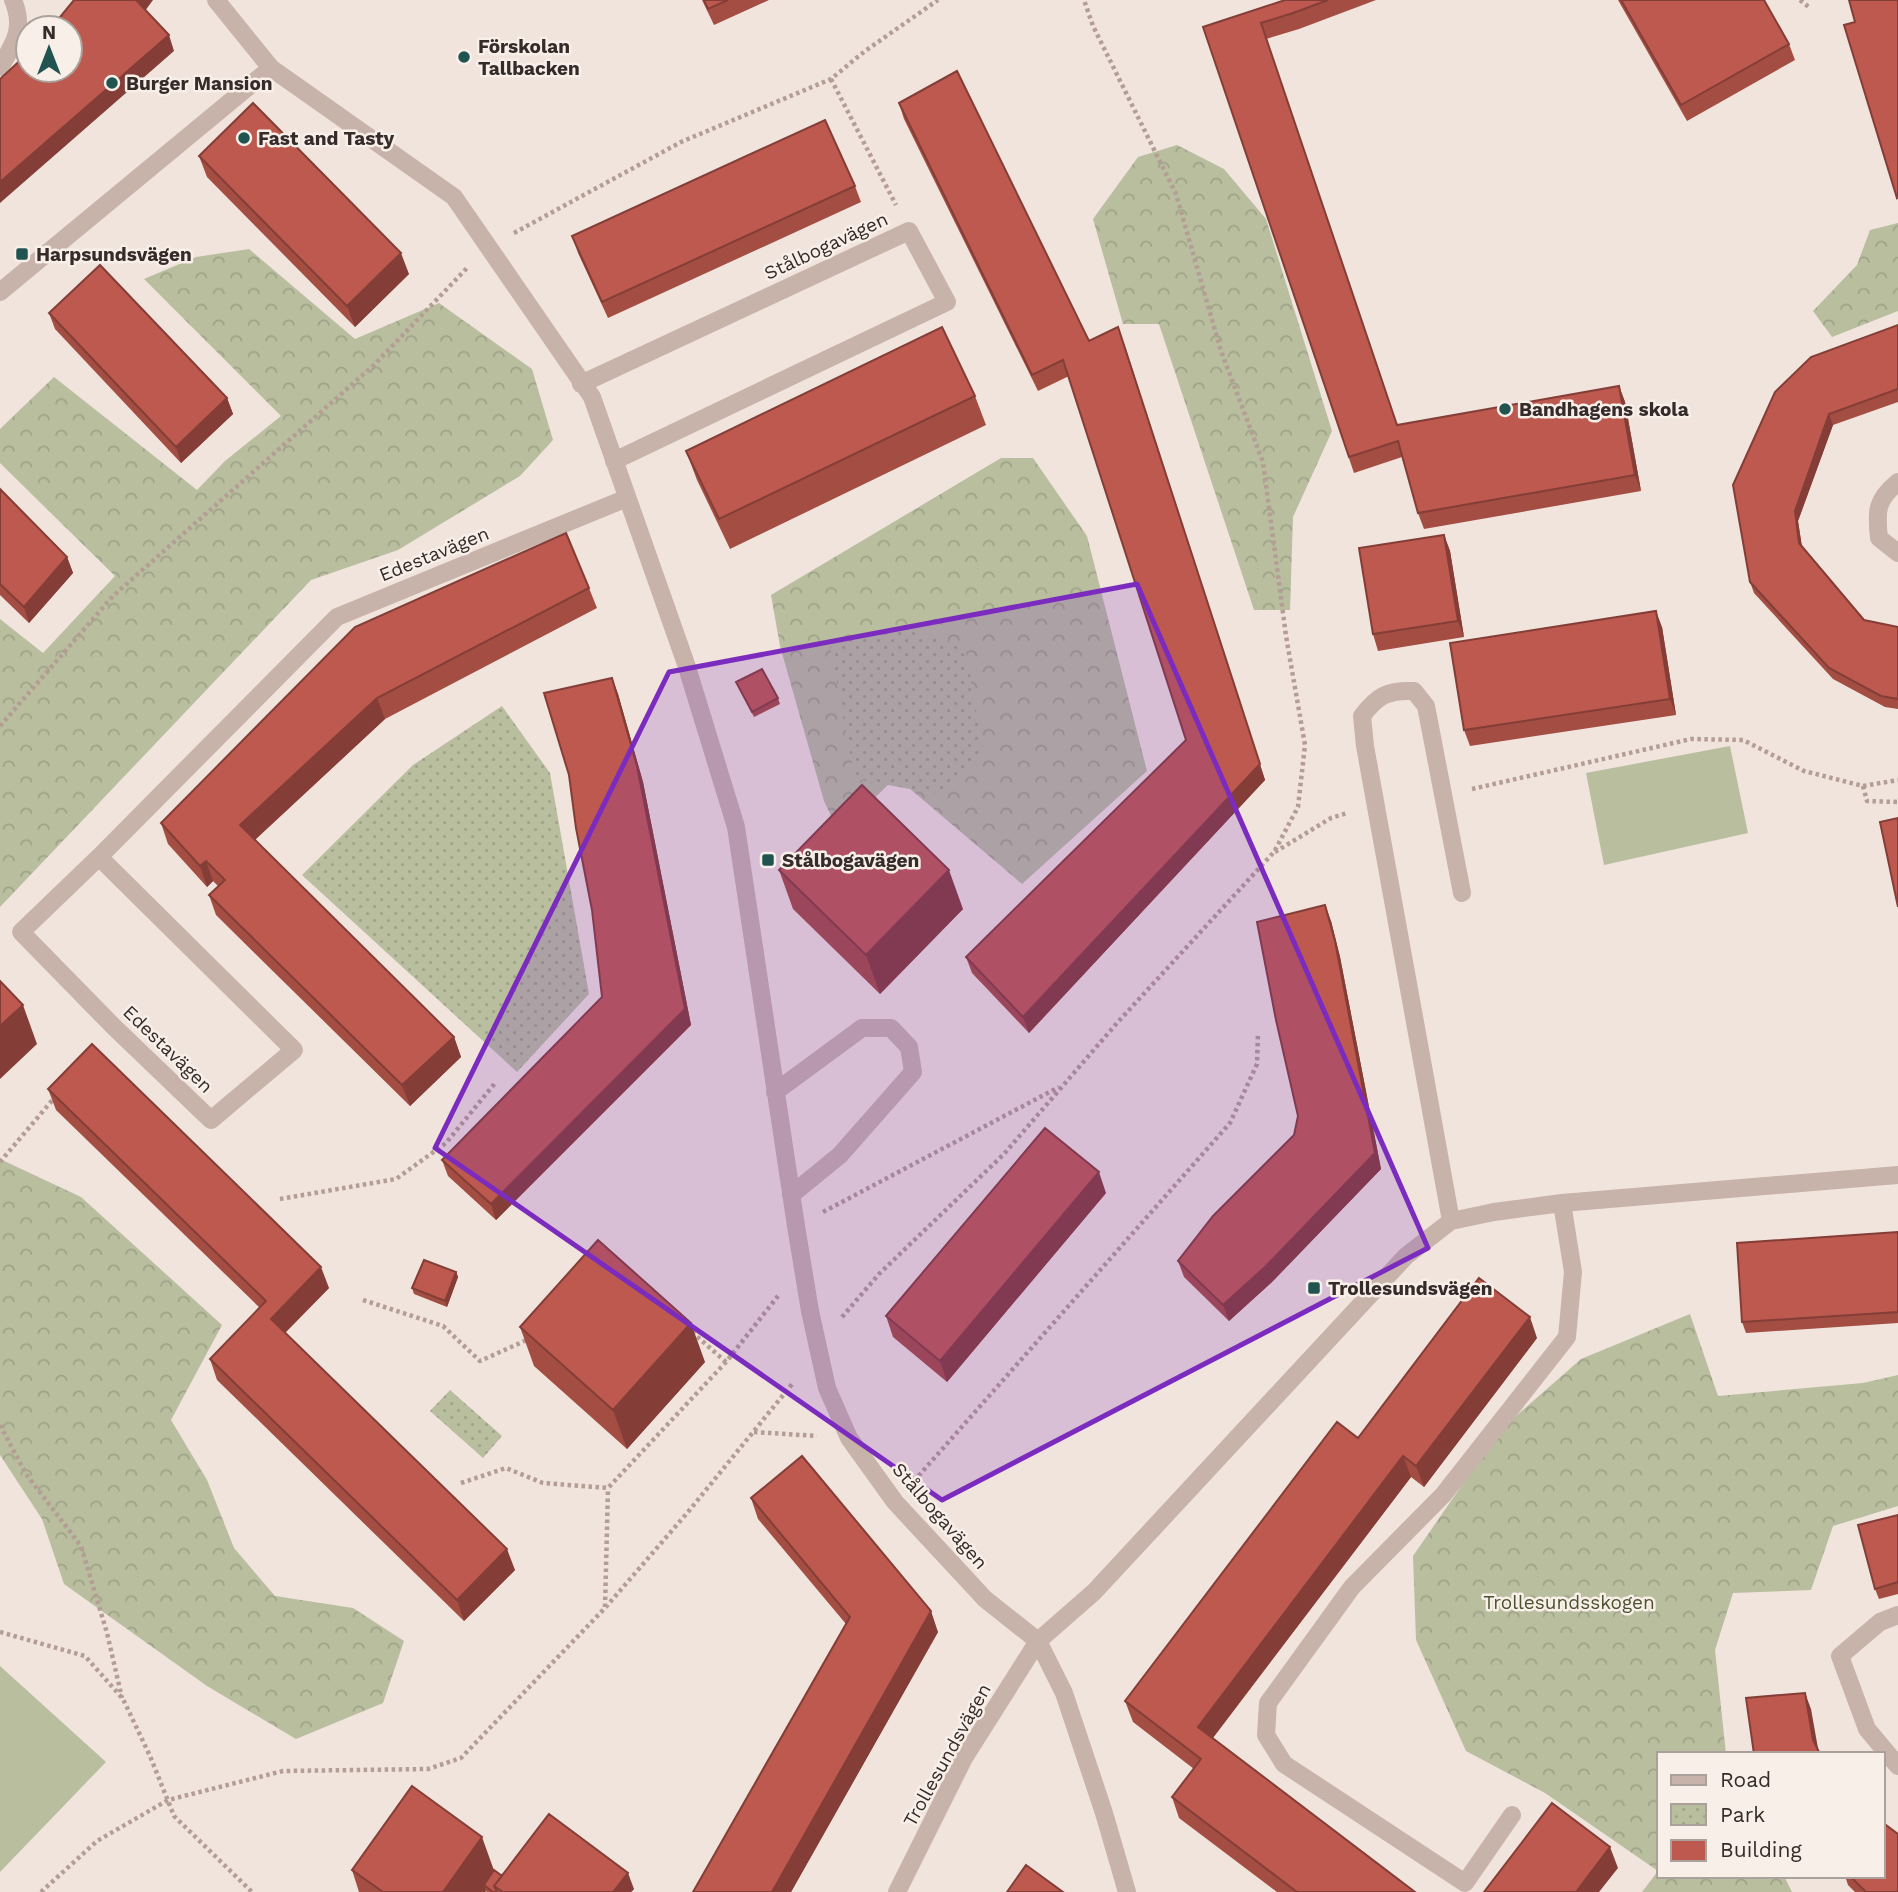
<svg xmlns="http://www.w3.org/2000/svg" width="1898" height="1892" font-family="'Work Sans',sans-serif">
	<defs>
		<pattern id="forest-crowns" width="20" height="18" patternUnits="userSpaceOnUse" patternTransform="scale(1.75)"><rect width="20" height="18" fill="#b8be9e"/><path d="M2 6a3 3 0 1 1 6 0M12 15a3 3 0 1 1 6 0" fill="none" stroke="#9fa388"/></pattern>
		<pattern id="park-dots" width="8" height="8" patternUnits="userSpaceOnUse" patternTransform="scale(1.75)"><rect width="8" height="8" fill="#b8be9e"/><path d="M2 2h.1M6 6h.1" fill="none" stroke="#9fa388" stroke-width="1.8" stroke-linecap="round"/></pattern>
	</defs>
	<rect width="100%" height="100%" fill="#f0e4dd"/>
	<!-- grass -->
	<path fill="#b8be9e" d="M1730 746 1748 833 1604 865 1586 773Z
		M0 1666 106 1762 0 1872Z"/>
	<!-- forest -->
	<path fill="url(#forest-crowns)" d="M1177 145 1224 169 1266 219 1332 431 1293 517 1290 610H1254L1159 324H1123L1093 219 1138 157Z
		M1898 223V311L1832 337 1813 311 1857 265 1870 230Z
		M249 249 355 339 439 303 532 369 553 440 520 476 398 550 311 580 0 907V619L43 653 115 576 0 463V429L54 377 197 490 225 461 281 416 144 279 196 257Z
		M1001 458H1033L1087 536 1147 771 1022 884 896 777 839 833 824 801 780 646 771 595Z
		M0 1159 81 1197 222 1325 171 1420 207 1480 234 1548 275 1596 353 1608 404 1641 383 1703 296 1739 207 1686 64 1584 42 1519 0 1455Z
		M1690 1314 1718 1396 1863 1383 1898 1375V1506L1833 1526 1811 1590 1733 1593 1715 1650 1726 1754H1658V1876H1784L1792 1892H1642L1658 1871 1545 1793 1466 1751 1416 1640 1413 1556 1500 1430 1581 1359Z"/>
	<!-- park -->
	<path fill="url(#park-dots)" d="M897 626 965 646 983 750 943 795 855 779 830 646Z
		M502 706 550 773 589 994 517 1072 302 875 413 765Z
		M450 1390 502 1436 483 1458 430 1411Z"/>
	<g fill="none" stroke-linecap="round" stroke-linejoin="round">
		<!-- path -->
		<path stroke="#b39d94" stroke-width="4.5" stroke-dasharray="3.5 3.5" stroke-linecap="butt" d="M1800 0 1810 8
			M831 79 896 205
			M514 233 681 142 831 79 865 51 938 0
			M0 726 113 596 374 365 468 267
			M1863 786 1867 801 1898 802
			M1472 789 1691 739 1743 740 1804 771 1863 786 1898 780
			M1275 852 1331 818 1347 813
			M0 1162 55 1097
			M280 1199 396 1179 446 1143 496 1082
			M823 1212 1059 1087
			M363 1300 443 1326 480 1361 529 1339
			M842 1317 879 1274 1004 1154 1117 1023 1274 852 1298 807 1305 745 1286 636 1263 462 1221 351 1176 194 1093 26 1084 0
			M692 1332 726 1362
			M0 1425 26 1474 81 1546 107 1633 122 1698
			M754 1432 817 1436
			M914 1481 1230 1123 1257 1064 1258 1033
			M461 1483 506 1468 543 1483 608 1488 726 1362 778 1296
			M605 1607 608 1488
			M0 1632 85 1656 123 1699 150 1756 174 1816 252 1892
			M41 1892 97 1841 168 1800 283 1771 428 1769 461 1758 605 1608 688 1512 793 1383"/>
		<!-- street -->
		<path stroke="#c7b3aa" stroke-width="18" d="M216 0 271 68 454 197 592 397 686 664 736 827 796 1226 810 1311 827 1388 849 1438 895 1502 985 1599 1038 1641 1064 1693 1104 1813 1127 1892
			M0 67C14 44 25 28 13 0
			M0 292 271 68
			M581 384 909 231 947 302 614 461
			M1898 482C1876 500 1876 511 1879 538L1898 553
			M99 857 294 1050 211 1120 114 1027 21 932 99 857 337 617 627 498
			M775 1092 862 1028H891L909 1047 913 1072 840 1155 791 1195
			M1451 1221 1365 746 1362 716C1378 695 1388 690 1414 691L1426 706 1462 893
			M1898 1615 1880 1622 1840 1656 1867 1729 1898 1766
			M1512 1815 1465 1883 1284 1764 1266 1735 1268 1703 1352 1587 1443 1495 1567 1337 1573 1272 1562 1203
			M897 1892 964 1758 1038 1641 1094 1592 1406 1256 1451 1221 1494 1212 1562 1203 1898 1175"/>
	</g>
	<!-- wall -->
	<path fill="#a34d43" d="M702 0H769L714 25Z
		M1285 0H1376L1299 29 1266 39 1397 425 1619 386 1625 402 1641 491 1424 529 1418 513 1402 457 1354 473 1203 27Z
		M1618 0H1764L1789 44 1795 60 1687 121Z
		M899 103 1089 341 1124 343 1265 780 1029 1033 972 973 966 957 1186 740 1069 376 1038 391 904 119Z
		M199 156 409 274 355 327 207 177Z
		M855 186 861 202 608 318 578 253 572 236Z
		M49 313 227 398 233 414 181 463 55 329Z
		M1898 325V402L1833 425 1798 521 1802 547 1864 620 1898 627V709L1885 707 1833 679 1754 593 1750 582 1733 485Z
		M975 396 986 425 730 549 697 480 686 451Z
		M0 489 67 557 73 573 29 623 0 595Z
		M1444 535 1450 551 1464 637 1378 651 1373 634Z
		M589 588 597 608 385 719 255 840 454 1037 461 1057 410 1106 216 915 209 895 218 886 213 881 207 887 168 844 161 823 355 627Z
		M1662 627 1676 715 1470 746 1464 730Z
		M612 678 618 694 643 782 691 1025 496 1220 448 1176 442 1160 602 997Z
		M736 682 778 698 780 704 754 717Z
		M779 870 963 909 880 994 793 909Z
		M1331 921 1340 957 1381 1169 1272 1282 1229 1321 1184 1277 1178 1261 1294 1135 1298 1116Z
		M48 1089 329 1288 285 1333 515 1570 464 1621 217 1380 210 1359 260 1308 56 1110Z
		M1106 1193 947 1382 893 1337 886 1316Z
		M1898 1232V1323L1746 1333 1742 1322Z
		M456 1272 458 1277 447 1307 414 1294 412 1288Z
		M520 1327 705 1362 627 1449 534 1366Z
		M1537 1338 1424 1487 1411 1477 1213 1738 1415 1892H1277L1179 1818 1172 1797 1194 1769 1133 1722 1125 1701 1358 1438Z
		M751 1498 938 1632 791 1892H693L846 1624 758 1519Z
		M1898 1515V1594L1879 1599 1875 1589Z
		M352 1870H494L502 1876 634 1889 631 1892H487L486 1891 485 1892H359Z
		M1845 1876H1882L1898 1892H1855L1848 1885Z"/>
	<!-- shaded-wall -->
	<path fill="#843e37" d="M136 0H153L142 15Z
		M169 35 174 51 0 203V182Z
		M401 253 409 274 355 327 347 306Z
		M1118 327 1265 780 1029 1033 1023 1017 1260 764Z
		M1619 386 1625 402 1641 491 1635 475Z
		M227 398 233 414 181 463 176 447Z
		M1829 414 1833 425 1798 521 1803 554 1799 543 1795 511Z
		M1444 535 1450 551 1464 637 1458 621Z
		M67 557 73 573 29 623 24 607Z
		M1656 611 1662 627 1676 715 1670 699Z
		M612 678 618 694 643 782 691 1025 496 1220 491 1204 685 1009Z
		M377 698 385 719 248 846 240 825Z
		M206 861 213 881 207 887 200 866Z
		M949 870 963 909 880 994 866 955Z
		M1325 905 1331 921 1340 957 1381 1169 1272 1282 1229 1321 1223 1305 1375 1153Z
		M23 1005 37 1044 0 1079V1026Z
		M454 1037 461 1057 410 1106 402 1085Z
		M1099 1172 1106 1193 947 1382 940 1361Z
		M321 1267 329 1288 278 1340 271 1319Z
		M456 1272 458 1277 447 1307 445 1301Z
		M1530 1317 1537 1338 1424 1487 1416 1466Z
		M691 1323 705 1362 627 1449 613 1410Z
		M1403 1456 1411 1477 1205 1748 1198 1727Z
		M507 1549 515 1570 464 1621 457 1600Z
		M931 1611 938 1632 791 1892H772Z
		M1805 1693 1811 1709 1819 1754 1813 1740Z
		M482 1837 496 1876 484 1885 486 1891 485 1892H443Z
		M1610 1847 1618 1868 1599 1892H1576Z
		M628 1873 634 1889 631 1892H613Z"/>
	<!-- building -->
	<path fill="#bd594e" stroke="#843e37" stroke-width="2" d="M74 0H136L169 35 0 182V79L28 53V70H70V28H51Z
		M704 0H728L708 9Z
		M1285 0H1328L1293 13 1261 23 1397 425 1619 386 1635 475 1418 513 1398 441 1349 457 1203 27Z
		M1621 0H1764L1789 44 1681 105Z
		M1849 0H1898V197L1897 198 1844 25 1855 22Z
		M957 71 1089 341 1118 327 1260 764 1023 1017 966 957 1186 740 1063 360 1032 375 899 103Z
		M253 103 401 253 347 306 199 156Z
		M825 120 855 186 602 302 572 236Z
		M100 265 227 398 176 447 49 313Z
		M1898 325V389L1829 414 1795 511 1799 543 1864 620 1898 627V699L1881 696 1829 668 1750 582 1733 485 1775 392 1811 357Z
		M942 327 975 396 719 519 686 451Z
		M0 489 67 557 24 607 0 584Z
		M566 533 589 588 377 698 240 825 454 1037 402 1085 209 895 225 880 206 861 200 866 161 823 355 627Z
		M1444 535 1458 621 1373 634 1359 548Z
		M1656 611 1670 699 1464 730 1450 643Z
		M762 669 778 698 752 712 736 682Z
		M612 678 637 766 685 1009 491 1204 442 1160 602 997 592 910 576 828 569 775 544 693Z
		M862 785 949 870 866 955 779 870Z
		M1898 818V907L1880 822Z
		M1325 905 1335 941 1375 1153 1266 1266 1223 1305 1178 1261 1213 1216 1294 1135 1298 1116 1276 1020 1257 922Z
		M0 981 23 1005 0 1026Z
		M92 1044 321 1267 271 1319 507 1549 457 1600 210 1359 266 1301 48 1089Z
		M1045 1128 1099 1172 940 1361 886 1316Z
		M1898 1232V1312L1742 1322 1737 1243Z
		M598 1240 691 1323 613 1410 520 1327Z
		M424 1260 456 1272 445 1301 412 1288Z
		M1479 1278 1530 1317 1416 1466 1403 1456 1198 1727 1415 1892H1297L1172 1797 1201 1759 1125 1701 1337 1422 1358 1438Z
		M802 1456 931 1611 772 1892H693L850 1617 751 1498Z
		M1898 1515V1582L1875 1589 1858 1525Z
		M1805 1693 1813 1740 1820 1754H1754L1746 1698Z
		M412 1786 482 1837 443 1892H383L352 1870Z
		M1552 1803 1610 1847 1576 1892H1484Z
		M549 1814 628 1873 613 1892H503L494 1886Z
		M1882 1822 1898 1834V1892H1866L1850 1876H1882Z
		M1026 1865 1063 1892H1007Z
		M494 1870 502 1876 494 1886 497 1892H493L484 1885Z"/>
	<!-- marked area -->
	<path fill="#7b2cbf" fill-opacity="0.2" stroke="#7b2cbf" stroke-width="5" stroke-linejoin="round" d="M1137 584 1428 1248 942 1500 435 1148 669 672Z"/>
	<!-- markers -->
	<g fill="#215450" stroke="#f8efe9" stroke-width="2.5">
		<circle cx="464" cy="57" r="7"/>
		<circle cx="112" cy="83" r="7"/>
		<circle cx="244" cy="138" r="7"/>
		<rect x="15" y="247" width="14" height="14" rx="3.5"/>
		<circle cx="1505" cy="409" r="7"/>
		<rect x="761" y="853" width="14" height="14" rx="3.5"/>
		<rect x="1307" y="1281" width="14" height="14" rx="3.5"/>
	</g>
	<g text-anchor="middle" dominant-baseline="central" stroke-width="5" stroke-linejoin="round" paint-order="stroke">
		<!-- poi labels -->
		<g font-size="19" font-weight="bold" fill="#352b29" stroke="#f8efe9" text-anchor="start">
			<text x="478" y="46">Förskolan<tspan x="478" dy="22">Tallbacken</tspan></text>
			<text x="126" y="83">Burger Mansion</text>
			<text x="258" y="138">Fast and Tasty</text>
			<text x="36" y="254">Harpsundsvägen</text>
			<text x="1519" y="409">Bandhagens skola</text>
			<text x="782" y="860">Stålbogavägen</text>
			<text x="1328" y="1288">Trollesundsvägen</text>
		</g>
		<!-- street labels -->
		<g font-size="19" fill="#352b29" stroke="#f8efe9">
			<text transform="translate(826 246) rotate(-25)">Stålbogavägen</text>
			<text transform="translate(434 554) rotate(-22)">Edestavägen</text>
			<text transform="translate(168 1049) rotate(44)">Edestavägen</text>
			<text transform="translate(940 1516) rotate(49)">Stålbogavägen</text>
			<text transform="translate(947 1755) rotate(-61)">Trollesundsvägen</text>
		</g>
		<!-- park labels -->
		<g font-size="19" fill="#4a522e" stroke="#f8efe9">
			<text x="1569" y="1602">Trollesundsskogen</text>
		</g>
	</g>
	<!-- legend -->
	<rect x="1657" y="1752" width="228" height="126" fill="#f8efe9" stroke="#aaa19c" stroke-width="2"/>
	<rect x="1671" y="1775" width="35" height="10" fill="#c7b3aa" stroke="#aaa19c" stroke-width="2"/>
	<text x="1720" y="1787" font-size="21" fill="#352b29">Road</text>
	<rect x="1671" y="1804" width="35" height="21" fill="url(#park-dots)" stroke="#aaa19c" stroke-width="2"/>
	<text x="1720" y="1822" font-size="21" fill="#352b29">Park</text>
	<rect x="1671" y="1840" width="35" height="21" fill="#bd594e" stroke="#aaa19c" stroke-width="2"/>
	<text x="1720" y="1857" font-size="21" fill="#352b29">Building</text>
	<!-- north arrow -->
	<g transform="translate(49 49)"><circle r="33" fill="#f8efe9" stroke="#aaa19c" stroke-width="2"/>
	<path d="M0-5L12 26L0 18L-12 26Z" fill="#215450"/>
	<text y="-10" font-size="19" font-weight="bold" text-anchor="middle" fill="#352b29">N</text>
	</g>
</svg>
